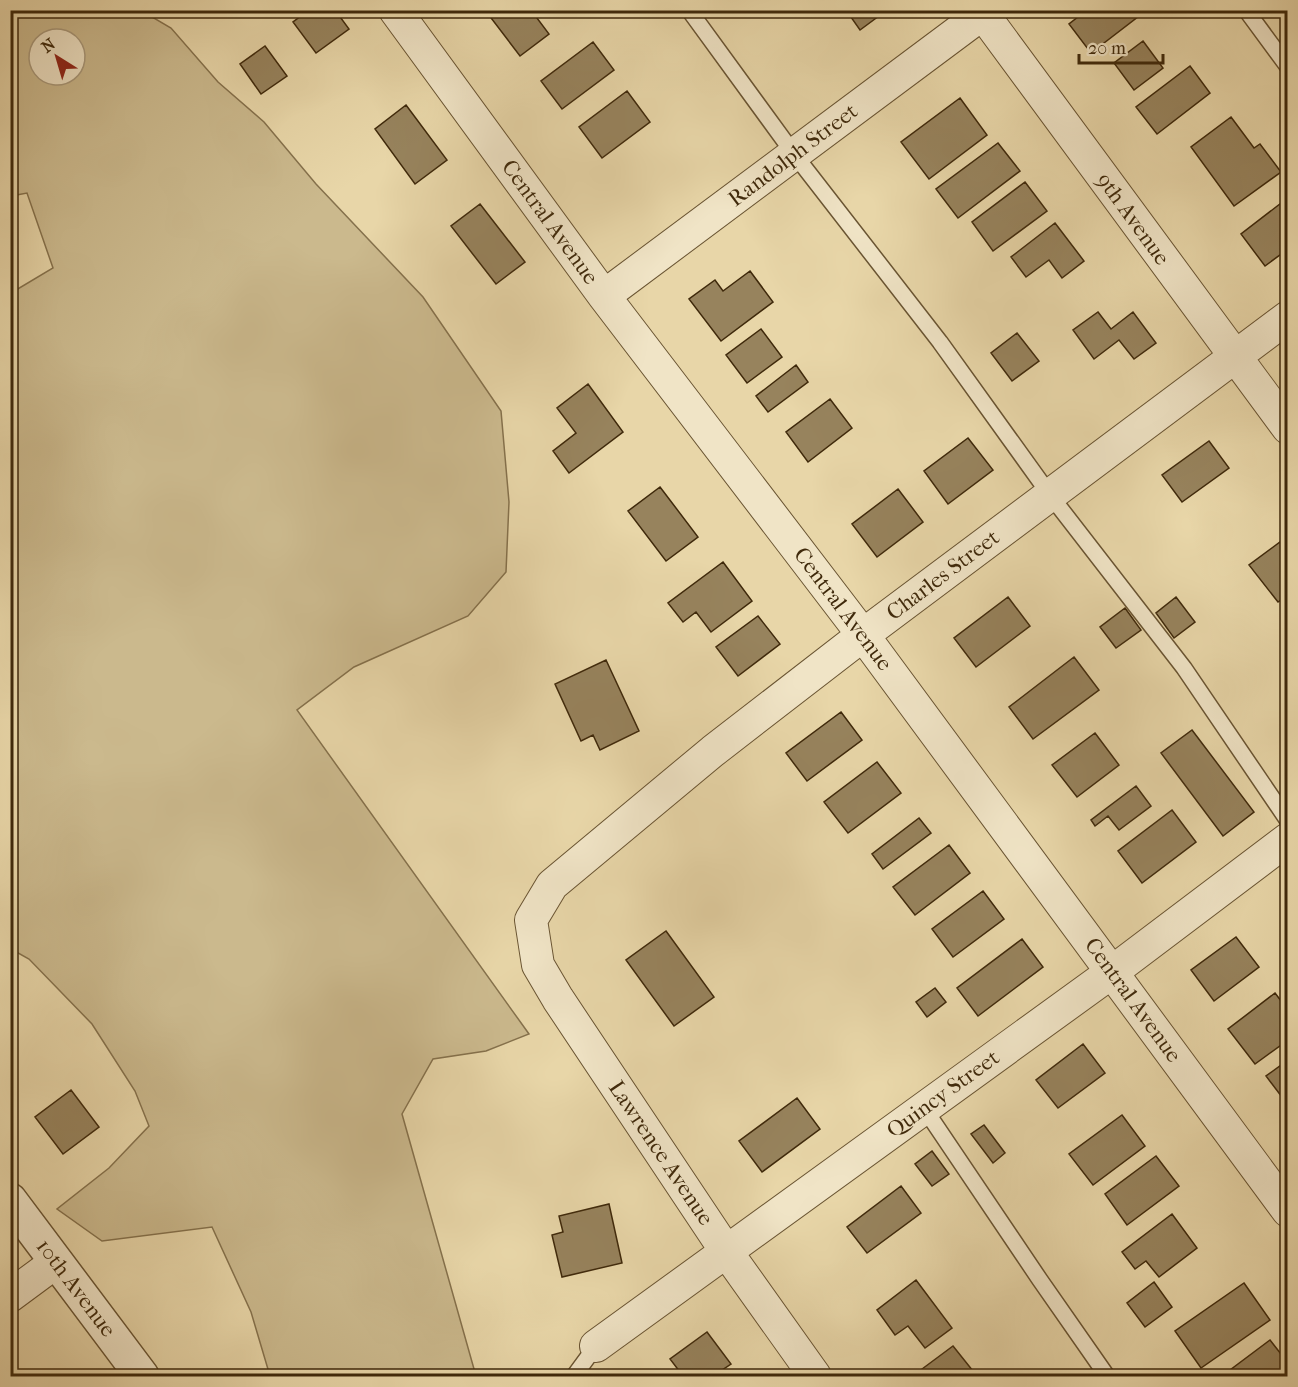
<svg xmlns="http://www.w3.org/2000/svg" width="1298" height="1387" font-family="'IM FELL French Canon',serif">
	<rect width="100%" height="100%" fill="#e8d6a8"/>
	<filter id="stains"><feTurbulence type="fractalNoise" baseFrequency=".00333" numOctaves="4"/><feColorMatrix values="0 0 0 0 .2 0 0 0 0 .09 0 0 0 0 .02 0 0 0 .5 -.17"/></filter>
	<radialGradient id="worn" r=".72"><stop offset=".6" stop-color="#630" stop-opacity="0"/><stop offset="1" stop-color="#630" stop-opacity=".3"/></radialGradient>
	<!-- green -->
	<path fill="#cbb98d" stroke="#85714c" stroke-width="1.5" fill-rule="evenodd" d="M11 10 142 11 171 28 218 82 264 122 316 184 423 297 501 411 509 502 506 572 468 616 354 667 297 710 529 1034 486 1051 433 1059 402 1114 476 1376H270L251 1312 212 1227 102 1241 57 1209 109 1168 149 1126 135 1091 92 1024 29 959 11 949V293L53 268 27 193 11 196ZM39 39H75V75H39Z"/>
	<!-- building -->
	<path fill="#97835d" stroke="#3f290b" stroke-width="1.5" d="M309 10H335L349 29 316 53 293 22Z
		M485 10H531L549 34 520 56Z
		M846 10H887L860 30Z
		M1087 10H1135L1139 16 1091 53 1069 24Z
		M1143 41 1163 68 1134 90 1114 63Z
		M593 42 614 70 562 109 541 81Z
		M265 46 287 76 261 94 240 64Z
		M1190 66 1210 93 1157 134 1136 107Z
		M627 91 650 122 602 158 579 127Z
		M960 98 987 135 929 179 901 142Z
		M406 105 447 160 415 184 375 129Z
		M1231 117 1254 148 1260 144 1281 172 1234 206 1191 147Z
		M998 143 1020 171 958 218 936 189Z
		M1025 182 1047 211 993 251 972 222Z
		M1285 200 1288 204V249L1265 266 1241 234Z
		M480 204 525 262 496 284 451 226Z
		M1055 223 1084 261 1062 278 1049 260 1026 277 1011 257Z
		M750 271 773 302 721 341 689 299 715 280 723 291Z
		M1098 312 1111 329 1133 312 1156 343 1134 359 1119 340 1094 359 1073 330Z
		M761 329 782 357 747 383 726 355Z
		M1017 333 1039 361 1012 381 991 353Z
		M796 365 808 382 768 412 756 396Z
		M588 384 623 432 569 473 553 451 576 433 557 408Z
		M830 399 852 428 808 462 786 432Z
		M968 438 993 470 948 504 924 471Z
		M1209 441 1229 468 1182 502 1162 475Z
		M660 487 698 537 666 561 628 511Z
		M898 489 923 522 877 557 852 524Z
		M1288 536V595L1278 602 1249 565Z
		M723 562 752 601 711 632 696 612 683 622 668 603Z
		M1008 597 1030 626 976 667 954 638Z
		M1176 597 1195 622 1174 638 1156 613Z
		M1125 608 1141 630 1116 648 1100 627Z
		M758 616 780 644 738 676 716 647Z
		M1074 657 1099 690 1033 739 1009 707Z
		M606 660 639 731 600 750 593 735 581 741 555 684Z
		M841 712 862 740 807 781 786 753Z
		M1192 730 1254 812 1223 836 1161 753Z
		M1095 733 1119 765 1077 797 1052 765Z
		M877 762 901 793 848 833 824 802Z
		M1136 786 1151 806 1119 830 1108 816 1095 826 1091 820Z
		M1172 810 1196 842 1142 883 1118 851Z
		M919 818 931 833 883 869 872 854Z
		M949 845 970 873 915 915 893 887Z
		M983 891 1004 919 953 957 932 929Z
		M666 931 714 997 674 1026 626 960Z
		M1236 937 1259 967 1214 1001 1191 970Z
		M1022 939 1043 967 978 1016 957 988Z
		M935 988 946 1002 927 1017 916 1002Z
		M1275 993 1288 1010V1040L1255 1064 1228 1029Z
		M1083 1044 1105 1073 1058 1108 1036 1080Z
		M1288 1060V1105L1266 1076Z
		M71 1090 99 1127 63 1154 35 1117Z
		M797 1098 820 1129 762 1172 739 1141Z
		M1122 1115 1145 1146 1093 1185 1069 1154Z
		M984 1125 1005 1153 993 1163 971 1134Z
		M932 1151 949 1174 932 1186 915 1164Z
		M1156 1156 1179 1186 1127 1225 1105 1194Z
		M901 1186 921 1213 867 1253 847 1227Z
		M609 1204 622 1263 562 1277 552 1235 563 1232 559 1216Z
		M1172 1214 1197 1248 1159 1277 1146 1261 1135 1269 1122 1252Z
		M916 1280 952 1328 925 1348 908 1326 895 1335 877 1310Z
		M1154 1282 1172 1307 1145 1327 1127 1303Z
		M1244 1283 1270 1320 1201 1368 1175 1331Z
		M707 1332 731 1364 713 1376H683L670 1359Z
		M1270 1340 1288 1363V1371L1281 1376H1222Z
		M953 1346 977 1376H928L922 1369Z"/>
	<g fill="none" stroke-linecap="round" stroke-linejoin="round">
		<!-- service casing -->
		<g stroke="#695432" stroke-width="18">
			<path id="service" d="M689 10 794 154 940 342 1050 495 1184 668 1288 821
				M1246 10 1288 67
				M924 1108 1040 1280 1107 1376
				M574 1376 596 1346"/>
		</g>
		<!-- minor casing -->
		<g stroke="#695432" stroke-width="34">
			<path id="minor" d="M395 10 604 296 863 635 1288 1211
				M980 10 1288 428
				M604 296 982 14
				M10 1296 56 1262
				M596 1346 1112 972 1288 839
				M815 1376 726 1251 558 999 538 965 531 920 552 885 713 751 863 635 1288 317"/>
		</g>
		<!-- tertiary casing -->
		<g stroke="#695432" stroke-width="36">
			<path id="tertiary" d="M10 1200 142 1376"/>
		</g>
		<!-- service -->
		<use href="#service" stroke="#f0e4c6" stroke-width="15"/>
		<!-- minor -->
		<use href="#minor" stroke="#f0e4c6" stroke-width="32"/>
		<!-- tertiary -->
		<use href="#tertiary" stroke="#f0e4c6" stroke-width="33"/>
	</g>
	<g text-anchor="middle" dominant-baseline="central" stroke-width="6" stroke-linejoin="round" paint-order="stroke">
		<!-- street labels -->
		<g font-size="22" fill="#3f290b" stroke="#f0e4c6">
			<text transform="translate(793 155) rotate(-37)">Randolph Street</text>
			<text transform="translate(1133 219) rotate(54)">9th Avenue</text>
			<text transform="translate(550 222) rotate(54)">Central Avenue</text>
			<text transform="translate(943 575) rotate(-37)">Charles Street</text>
			<text transform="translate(843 609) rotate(53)">Central Avenue</text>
			<text transform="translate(1133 1000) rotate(54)">Central Avenue</text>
			<text transform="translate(943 1094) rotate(-36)">Quincy Street</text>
			<text transform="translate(661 1153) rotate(56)">Lawrence Avenue</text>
			<text transform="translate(76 1288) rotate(53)">10th Avenue</text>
		</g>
	</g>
	<!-- margin -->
	<rect width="1298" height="1387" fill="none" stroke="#e8d6a8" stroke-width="36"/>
	<rect x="12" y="12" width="1274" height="1363" fill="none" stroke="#3f290b" stroke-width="3"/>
	<rect x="18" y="18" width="1262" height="1351" fill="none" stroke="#3f290b" stroke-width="1.5"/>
	<!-- north arrow -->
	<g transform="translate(57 57) rotate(323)"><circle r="28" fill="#f0e4c6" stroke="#a9997b" stroke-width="1.5"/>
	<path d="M0-4.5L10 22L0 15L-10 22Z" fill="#8f2418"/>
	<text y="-9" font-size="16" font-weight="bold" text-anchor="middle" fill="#3f290b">N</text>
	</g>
	<!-- scale -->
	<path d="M1079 54v9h84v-9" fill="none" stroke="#3f290b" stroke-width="3"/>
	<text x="1088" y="54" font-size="18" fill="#3f290b" stroke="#f0e4c6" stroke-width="4.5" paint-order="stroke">20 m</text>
	<rect width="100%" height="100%" filter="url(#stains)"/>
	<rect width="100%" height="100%" fill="url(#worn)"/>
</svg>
